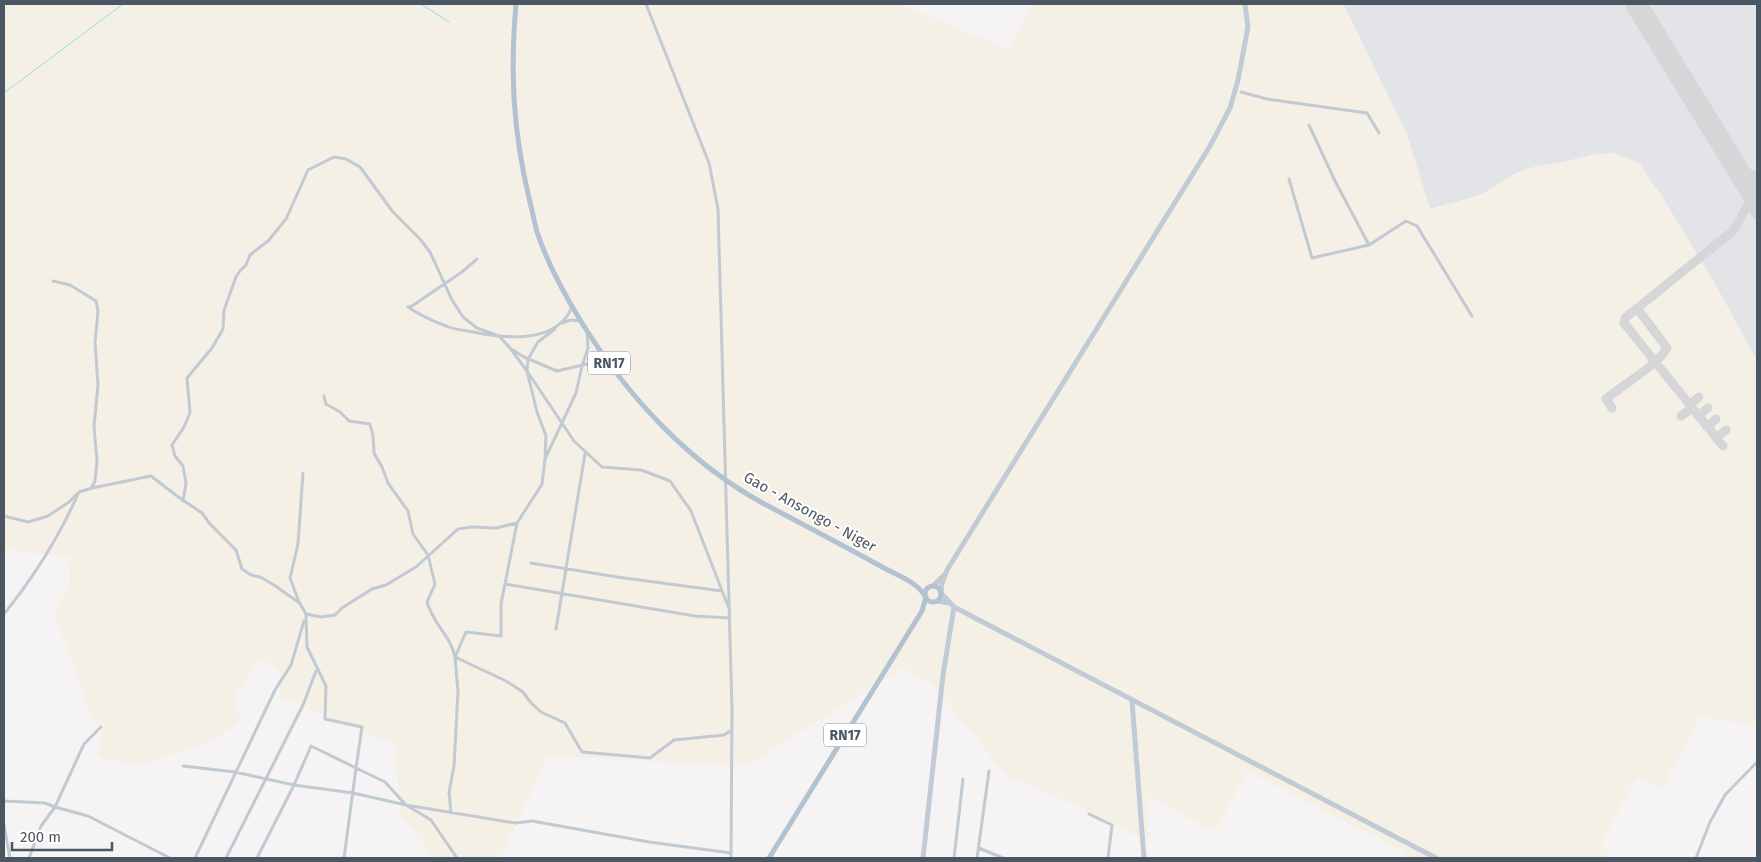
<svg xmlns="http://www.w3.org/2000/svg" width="1761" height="862" font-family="'Fira Sans',sans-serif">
	<rect width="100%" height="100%" fill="#f5f3f3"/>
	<!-- airport -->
	<path fill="#e2e4e7" d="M1343 4H1757V361L1714 282 1664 200 1639 164 1629 159 1613 153 1592 155 1516 173 1481 195 1430 209 1406 132Z"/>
	<!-- sand -->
	<path fill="#f5f0e5" d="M4 4H900L1008 49 1033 4H1343L1406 132 1430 209 1481 195 1516 173 1537 166 1570 161 1592 155 1613 153 1639 163 1664 200 1714 282 1757 361V725L1700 717 1662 788 1636 778 1600 846 1609 853 1607 858H1402L1404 852 1247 771 1215 832 1148 796V842L1082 808 1007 776 932 684 903 668 752 762 739 766 548 756 500 858H434L401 815 395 745 279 696C284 670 279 669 258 657L236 696 234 710 243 718 217 738 202 745 173 753 156 761 132 765 118 761 106 760 98 755 102 737 101 727 91 718 54 611 70 585 69 558 4 549Z"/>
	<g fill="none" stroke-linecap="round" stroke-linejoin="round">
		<!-- stream -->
		<path stroke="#90daee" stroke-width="1" d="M421 4 449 22
			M4 93 123 4"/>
		<!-- taxiway -->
		<path stroke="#d5d6d8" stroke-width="9" d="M1736 167 1757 177
			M1750 200 1752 208 1757 215
			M1689 405 1699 397
			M1612 408 1606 399C1620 387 1660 363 1667 348L1637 308
			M1681 416 1692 408
			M1698 416 1708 408
			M1707 427 1716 419
			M1716 438 1726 430
			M1723 446 1624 323 1625 318 1733 231 1749 203 1750 194 1747 184"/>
		<!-- runway -->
		<path stroke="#d5d6d8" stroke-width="22" d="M1636 4 1757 201"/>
		<!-- street -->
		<path stroke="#c1cad2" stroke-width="3" d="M646 4 709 163 718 209 732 710 731 858
			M1241 92 1267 99 1367 113 1379 133
			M1309 125 1335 181 1369 245 1406 221 1417 226 1472 316
			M1289 179 1312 258 1369 245
			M53 281 70 285 96 301 98 311 95 343 98 385 94 426 97 462 95 481 92 487
			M408 307C419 315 433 321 446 326 452 329 461 330 468 331 501 338 556 346 572 307
			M408 307 412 306 462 272 477 259
			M562 323 571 320 580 321
			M513 350 524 357 557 371 591 363 611 367
			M324 396 326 404 340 412 349 421 370 424 373 436 374 453 382 467 388 483 408 511 413 534 428 555 435 584 427 602C433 624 451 636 455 657L506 681 523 692 531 703 541 712 565 723 582 752 650 758 674 740 724 735 732 730
			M545 456 546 436 537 412 527 371 528 359 538 342 555 329
			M303 473 298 544 290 578 299 602 306 614 307 647 326 686 325 719 362 727 356 768 385 782 406 805 515 823 532 821 649 842 731 853
			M183 501 186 483 183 466 175 456 172 445 184 427 190 413 187 378 212 348 223 329 224 310 236 277 240 271 246 265 250 255 269 240 286 219 308 170 334 157 346 159 360 167 393 212 420 239 430 252 452 300 463 317 477 328 499 336 510 348 527 371 574 441 602 467 641 470 670 481 691 511 730 611
			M4 516 28 522 48 516 69 502 79 492 92 488 151 476 177 496 202 513 210 524 236 550 242 569 251 575 260 577 274 585 298 602
			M531 563 617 577 722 591
			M505 584 695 616 730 618
			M4 614C33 578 59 537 78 494
			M306 614 321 617 335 615 342 608 372 589 386 585 416 567 458 529 472 527 496 528 517 523 542 484 545 459 576 393 582 366 588 348 587 332
			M556 629 585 454
			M183 766 235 772 294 785 353 793 406 805 431 820 457 858
			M4 801 45 803 55 807 88 816 170 858
			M451 813 449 792 454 766 458 692 455 657 466 632 501 636V604L517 523
			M1089 814 1112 825 1108 858
			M4 825 10 858
			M979 848 1003 858
			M29 858 41 826 55 807 84 744 101 727
			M195 858 275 690 291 665 304 621
			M226 858 303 705 316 671
			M257 858 294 785 311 746 356 768 344 858
			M954 858 963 779
			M977 858 989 771
			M1696 858 1710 822 1725 795 1757 762"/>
		<!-- secondary -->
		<path stroke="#c1cbd6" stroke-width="5" d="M933 586 943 576
			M941 592 942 583 947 570 1210 146 1230 108 1238 80 1248 27 1245 4
			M941 593 954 607 1436 858
			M937 601 948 603
			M1132 701 1144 858
			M923 858 943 675 954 607"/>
		<!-- primary -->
		<path stroke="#b3c2d1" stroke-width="5" d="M516 4C510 73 513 130 529 198 532 209 534 221 537 232 548 265 564 294 582 323 628 397 691 466 770 507 808 527 846 547 884 568 897 575 917 582 925 596
			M925 594a8 8 0 1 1 16 0a8 8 0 1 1-16 0Z
			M769 858 922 611 926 597"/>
	</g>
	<g text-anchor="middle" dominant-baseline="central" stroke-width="4" stroke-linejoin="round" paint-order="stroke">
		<!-- shield labels -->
		<g fill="#fff" stroke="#808990" stroke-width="1">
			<rect x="588" y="351.5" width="42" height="23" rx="4"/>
			<rect x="824" y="723.5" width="42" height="23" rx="4"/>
		</g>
		<g font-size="14" font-weight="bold" fill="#4a5661">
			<text x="609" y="363">RN17</text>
			<text x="845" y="735">RN17</text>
		</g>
		<!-- street labels -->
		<g font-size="15" fill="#4a5661" stroke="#fff">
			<text transform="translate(810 512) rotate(29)">Gao - Ansongo - Niger</text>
		</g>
	</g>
	<!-- border -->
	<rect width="1761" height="862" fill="none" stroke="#4a5661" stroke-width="10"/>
	<!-- scale -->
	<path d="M12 842v8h100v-8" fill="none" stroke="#4a5661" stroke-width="2.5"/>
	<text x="20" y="842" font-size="15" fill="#4a5661" stroke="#ffffff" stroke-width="4" paint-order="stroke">200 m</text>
</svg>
